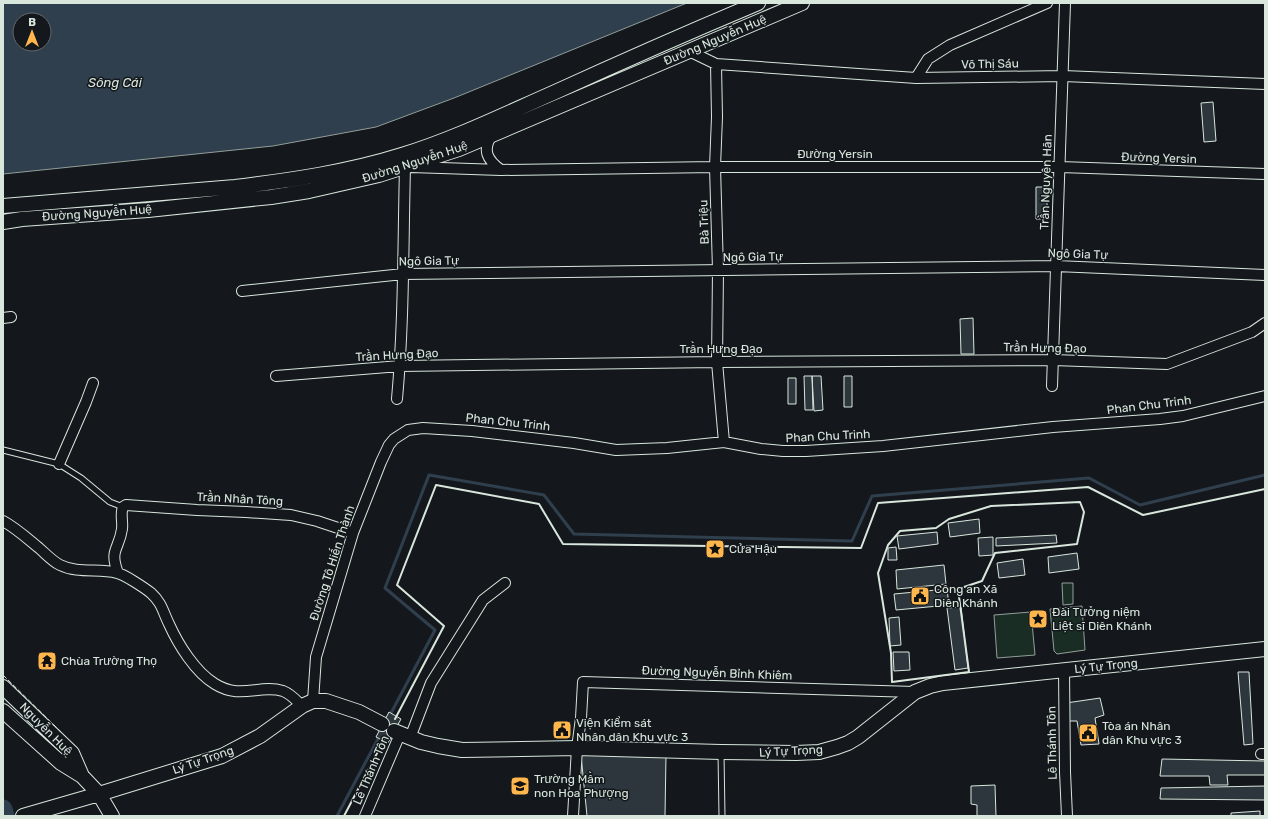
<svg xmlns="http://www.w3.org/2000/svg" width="1268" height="819" font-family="Rubik,sans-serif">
	<rect width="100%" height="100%" fill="#14181c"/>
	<!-- green -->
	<path fill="#1a2d24" stroke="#939e99" d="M1062 583H1073V604L1063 605Z
		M1082 606 1085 650 1057 654 1054 651 1050 609Z
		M1031 612 1035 655 997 658 994 615Z"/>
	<!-- water -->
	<path fill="#2f3f4d" stroke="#939e99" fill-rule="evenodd" d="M3 3H687L454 98 376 127 273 146 3 174ZM20 20H44V44H20Z"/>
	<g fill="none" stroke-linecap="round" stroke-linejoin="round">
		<!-- stream -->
		<path stroke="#2f3f4d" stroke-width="3" d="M390 715 435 630 385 588 429 475 544 495 574 534 852 541 872 496 1089 478 1140 505 1265 475
			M337 816 380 735"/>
		<!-- river -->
		<path stroke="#2f3f4d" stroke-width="19" d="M3 809 5 816"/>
	</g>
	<!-- building -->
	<path fill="#2c363c" stroke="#d8e6dc" d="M1213 102 1216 141 1204 142 1201 103Z
		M1036 187H1047V219H1036Z
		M973 318 974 354H961L960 319Z
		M804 376H812L813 410H805Z
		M812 376H821L823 410 814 411Z
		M844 376H852V407H844Z
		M788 378H796V404H788Z
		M979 519 980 533 950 537 948 523Z
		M937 532 938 544 899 549 897 536Z
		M1056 535 1057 543 996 546V538Z
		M993 537V555L979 556 978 538Z
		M896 547 897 560H888V548Z
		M1077 553 1079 569 1049 573 1048 557Z
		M1023 559 1025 575 999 578 997 563Z
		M944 565 946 584 897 589 896 570Z
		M947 589 949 605 896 610 894 594Z
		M961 607 968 668 955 670 947 608Z
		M899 617 901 645 890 646 889 618Z
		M893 652H909L910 670 894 671Z
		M1238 672H1249L1253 744 1244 745Z
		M1100 698 1104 715 1095 718 1099 744 1081 745 1077 721H1069L1066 703Z
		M389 712 401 719 388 743 376 737Z
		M581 755H666L665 816H587Z
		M1162 759 1265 761V775H1227L1228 785H1210L1209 776H1160Z
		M995 785 996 816H977V805L971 804V786Z
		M1265 786V800L1160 799 1161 788Z
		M1260 811V816H1231V813Z"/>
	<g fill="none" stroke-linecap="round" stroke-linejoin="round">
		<!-- lane casing -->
		<g stroke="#d8e6dc" stroke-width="7">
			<path id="lane" d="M3 450 59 464 81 478 110 502 123 507
				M721 753 722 816"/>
		</g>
		<!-- street casing -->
		<g stroke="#d8e6dc" stroke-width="12">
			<path id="street" d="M689 51 716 64 916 78 1063 76 1265 84
				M716 64 717 117 715 167 718 270 717 362 724 442
				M916 78 928 59 950 45 1047 3
				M492 135C482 150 487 160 501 170
				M411 167 501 170 715 167H1060L1265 174
				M242 291 403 274 1056 266 1265 275
				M3 318 11 317
				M276 376 400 366 717 362 1053 360 1167 364 1252 332 1265 323
				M1052 386 1065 3
				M397 399C404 322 403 244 405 167L403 161
				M59 464 86 402 93 383
				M3 521C16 528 28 539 39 548 46 554 52 561 60 565 78 574 99 568 117 573 124 574 146 589 151 593 162 603 163 612 169 624 178 644 195 672 215 684 241 700 259 684 283 691 291 694 296 700 302 706
				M118 573C109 549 119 550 122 529 123 521 120 514 123 507L126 505 197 510 246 512 291 515 317 521 353 533
				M1064 670 1065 772 1067 816
				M313 701 316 657 353 533 381 462 389 445 394 439 408 430 423 428 472 431 574 443 616 450 667 448 724 442 761 449 783 451H806L883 446 1053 427 1160 419 1183 416 1265 396
				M410 738 431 683 483 600 505 583
				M1261 754H1265
				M365 816 400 734
				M573 816 577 748 581 718 583 682 915 692"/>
		</g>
		<!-- secondary casing -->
		<g stroke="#d8e6dc" stroke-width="16">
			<path id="secondary" d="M3 206 235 187C292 180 348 172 402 155 454 139 503 115 553 93 621 62 689 32 758 3
				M3 222 22 219 148 210 271 197 309 191 379 175 459 149 802 3
				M3 687 72 753 82 776 99 794 112 816
				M3 711 61 763 82 776
				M394 731 421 742 438 746 462 750 577 748 721 752 796 753 819 752 837 747 848 743 858 737 915 692 930 686 943 683 1265 649
				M23 816 99 794 222 756 260 736 302 706 313 701H326L359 712 382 724"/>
		</g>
		<!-- lane -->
		<use href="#lane" stroke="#14181c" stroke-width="5"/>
		<!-- street -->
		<use href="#street" stroke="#14181c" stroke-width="10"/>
		<!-- secondary -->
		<use href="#secondary" stroke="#14181c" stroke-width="14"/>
		<!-- fence -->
		<path stroke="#d8e6dc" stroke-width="1" stroke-dasharray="5 2" stroke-linecap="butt" d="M3 675 66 737"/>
		<!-- wall -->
		<path stroke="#d8e6dc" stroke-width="2" d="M1080 502 1084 512 1077 544 995 553 982 581 958 589 969 672 892 682 891 653 878 573 888 545 900 531 936 528 949 519 991 506Z
			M395 719 444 626 397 585 436 485 539 504 563 544 861 548 878 503 1088 487 1143 515 1265 489
			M344 816 385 738"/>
	</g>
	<!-- icons -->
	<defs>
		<g id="sight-square" transform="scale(1)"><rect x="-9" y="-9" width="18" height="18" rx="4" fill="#ffb74d" stroke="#14181c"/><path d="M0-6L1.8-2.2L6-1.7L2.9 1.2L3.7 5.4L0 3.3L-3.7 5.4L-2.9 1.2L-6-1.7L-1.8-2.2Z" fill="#111"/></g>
		<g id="civic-square" transform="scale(1)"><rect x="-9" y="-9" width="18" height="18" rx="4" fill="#ffb74d" stroke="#14181c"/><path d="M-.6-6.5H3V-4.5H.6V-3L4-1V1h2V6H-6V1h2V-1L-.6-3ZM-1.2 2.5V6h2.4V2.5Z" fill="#111"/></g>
		<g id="temple-square" transform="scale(1)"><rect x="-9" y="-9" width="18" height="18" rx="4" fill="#ffb74d" stroke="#14181c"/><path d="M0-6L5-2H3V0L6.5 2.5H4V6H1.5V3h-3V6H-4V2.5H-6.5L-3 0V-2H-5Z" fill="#111"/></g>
		<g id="school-square" transform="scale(1)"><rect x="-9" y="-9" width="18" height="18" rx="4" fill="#ffb74d" stroke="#14181c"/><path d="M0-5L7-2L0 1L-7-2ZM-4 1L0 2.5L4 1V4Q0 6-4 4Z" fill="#111"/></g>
	</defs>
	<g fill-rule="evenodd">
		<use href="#sight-square" x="715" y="549"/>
		<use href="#civic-square" x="920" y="596"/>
		<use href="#sight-square" x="1038" y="619"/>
		<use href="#temple-square" x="47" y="661"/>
		<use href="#civic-square" x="562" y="730"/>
		<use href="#civic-square" x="1088" y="733"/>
		<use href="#school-square" x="520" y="786"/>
	</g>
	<g text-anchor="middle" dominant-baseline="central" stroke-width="3" stroke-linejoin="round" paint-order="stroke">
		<!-- street labels -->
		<g font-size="12" fill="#d8e6dc" stroke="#14181c">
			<text transform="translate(715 40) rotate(-23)">Đường Nguyễn Huệ</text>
			<text transform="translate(990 64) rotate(-1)">Võ Thị Sáu</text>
			<text x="835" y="154">Đường Yersin</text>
			<text transform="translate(1159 158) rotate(2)">Đường Yersin</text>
			<text transform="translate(415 162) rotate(-18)">Đường Nguyễn Huệ</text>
			<text transform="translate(1046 182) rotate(-88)">Trần Nguyên Hãn</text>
			<text transform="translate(97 213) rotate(-4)">Đường Nguyễn Huệ</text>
			<text transform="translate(704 222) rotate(-92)">Bà Triệu</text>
			<text transform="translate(1078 254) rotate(2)">Ngô Gia Tự</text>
			<text transform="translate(753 257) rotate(-1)">Ngô Gia Tự</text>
			<text transform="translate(429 261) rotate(-1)">Ngô Gia Tự</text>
			<text transform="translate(1045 348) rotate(1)">Trần Hưng Đạo</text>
			<text x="721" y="349">Trần Hưng Đạo</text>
			<text transform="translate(397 355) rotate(-3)">Trần Hưng Đạo</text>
			<text transform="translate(1149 405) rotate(-7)">Phan Chu Trinh</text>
			<text transform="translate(508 422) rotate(6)">Phan Chu Trinh</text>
			<text transform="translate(828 436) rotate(-3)">Phan Chu Trinh</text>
			<text transform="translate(240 499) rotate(3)">Trần Nhân Tông</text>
			<text transform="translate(332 563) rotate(-72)">Đường Tô Hiến Thành</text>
			<text transform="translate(1106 666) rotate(-6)">Lý Tự Trọng</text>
			<text transform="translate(717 673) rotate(2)">Đường Nguyễn Bỉnh Khiêm</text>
			<text transform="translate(46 729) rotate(45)">Nguyễn Huệ</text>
			<text transform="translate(1052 743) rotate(-91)">Lê Thánh Tôn</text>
			<text transform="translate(791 751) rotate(-3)">Lý Tự Trọng</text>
			<text transform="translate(203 760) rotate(-19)">Lý Tự Trọng</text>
			<text transform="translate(371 770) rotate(-67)">Lê Thánh Tôn</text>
		</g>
		<!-- poi labels -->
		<g font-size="12" fill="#d8e6dc" stroke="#14181c" text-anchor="start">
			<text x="729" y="549">Cửa Hậu</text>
			<text x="934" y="589">Công an Xã<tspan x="934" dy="14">Diên Khánh</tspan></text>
			<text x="1052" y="612">Đài Tưởng niệm<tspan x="1052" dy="14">Liệt sĩ Diên Khánh</tspan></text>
			<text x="61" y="661">Chùa Trường Thọ</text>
			<text x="576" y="723">Viện Kiểm sát<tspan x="576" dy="14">Nhân dân Khu vực 3</tspan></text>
			<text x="1102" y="726">Tòa án Nhân<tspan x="1102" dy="14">dân Khu vực 3</tspan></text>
			<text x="534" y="779">Trường Mầm<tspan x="534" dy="14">non Hoa Phượng</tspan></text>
		</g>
		<!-- water labels -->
		<g font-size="13" font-style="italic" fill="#d8e6dc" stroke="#14181c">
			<text x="115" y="82">Sông Cái</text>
		</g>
	</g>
	<!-- border -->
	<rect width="1268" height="819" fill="none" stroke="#d8e6dc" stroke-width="8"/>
	<!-- north arrow -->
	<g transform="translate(32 32)"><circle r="19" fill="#14181c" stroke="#626a69"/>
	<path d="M0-3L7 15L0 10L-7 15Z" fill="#ffb74d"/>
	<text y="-6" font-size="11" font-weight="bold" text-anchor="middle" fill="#d8e6dc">B</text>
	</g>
</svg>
